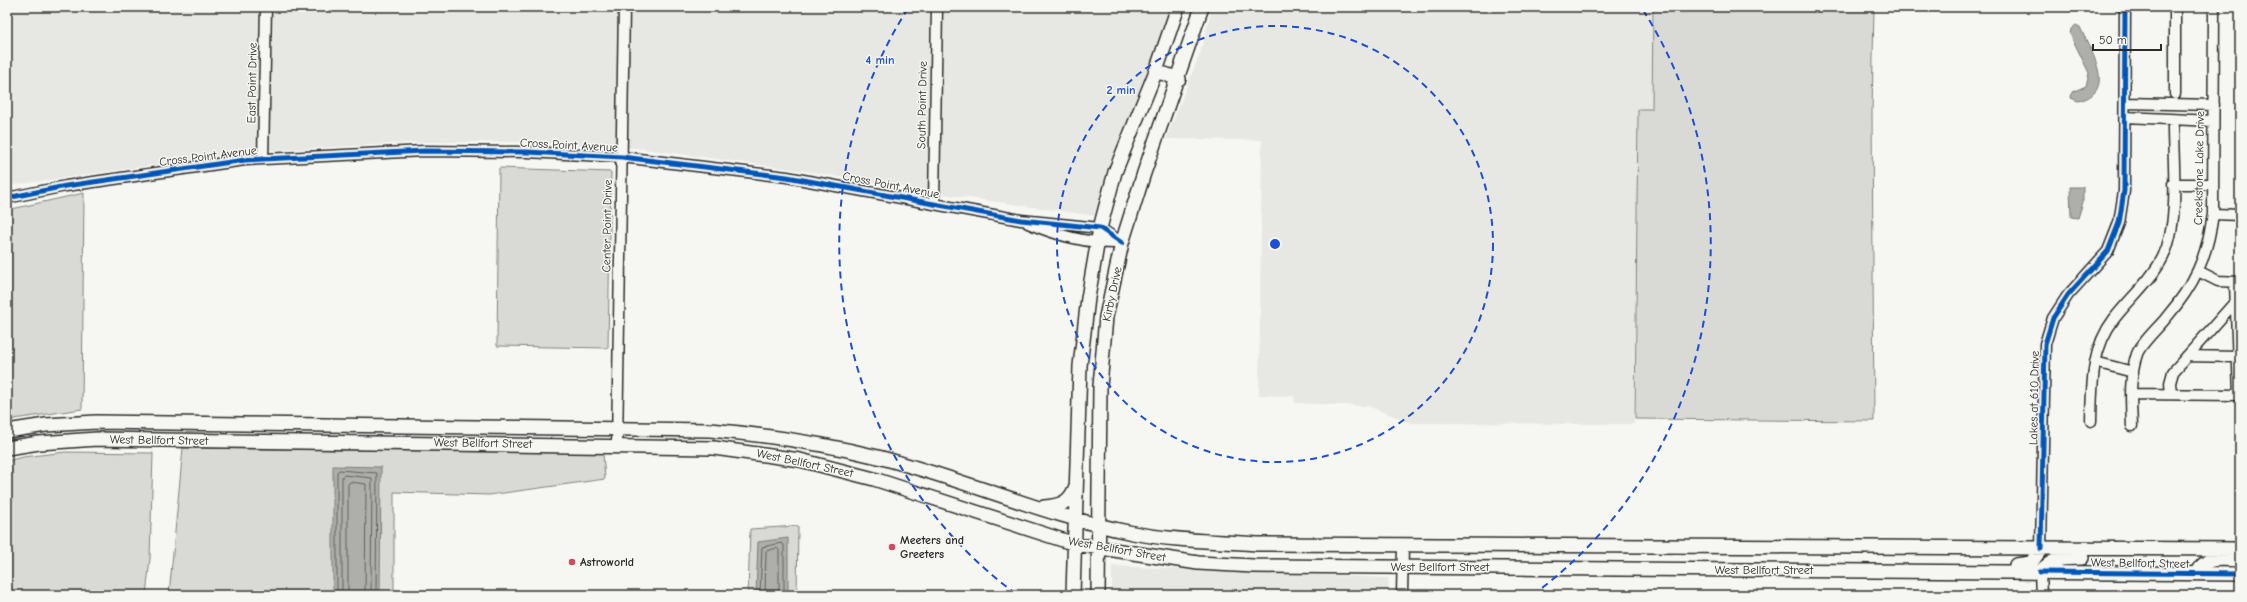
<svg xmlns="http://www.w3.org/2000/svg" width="2247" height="602" font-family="'Comic Neue',sans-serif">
	<rect width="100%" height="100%" fill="#f6f6f2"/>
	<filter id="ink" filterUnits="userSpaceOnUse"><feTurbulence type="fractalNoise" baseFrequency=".025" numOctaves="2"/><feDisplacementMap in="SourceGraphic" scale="8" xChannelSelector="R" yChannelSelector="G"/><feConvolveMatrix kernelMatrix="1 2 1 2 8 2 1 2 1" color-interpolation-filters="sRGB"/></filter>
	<g filter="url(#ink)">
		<!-- built -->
		<path fill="#e7e7e3" d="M7 7H1171L1159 50 1096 216 949 195 799 170 636 148 524 142H426L244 152 7 186Z
			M1212 7H1653L1652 109H1638L1634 424 1412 423 1368 406 1295 403 1294 396 1259 395 1262 140 1166 139 1202 48Z
			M1112 566 1389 578 1388 595H1112Z
			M2180 592H2240V595H2180Z"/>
		<!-- green -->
		<path fill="#d9d9d5" stroke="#828280" d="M1653 7H1874L1872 112 1874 421 1635 419 1638 109H1652Z
			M499 168 611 172 608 348 497 346Z
			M84 193 82 409 7 420V210Z
			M183 448 603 453 605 479 489 495 394 492V595H169Z
			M66 452 153 453 150 559 146 595H7V461L23 457Z
			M798 526 797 595H748L750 529Z"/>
		<!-- water -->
		<path fill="#aeaeab" stroke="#7a7a78" d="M2076 25 2080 27C2090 50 2119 92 2078 101L2071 98 2072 92 2086 86 2089 73 2070 34 2071 29Z
			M2070 187H2083V202L2078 218 2071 217Z
			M333 466 381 467 380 595H333Z
			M788 538V595H756L758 542Z"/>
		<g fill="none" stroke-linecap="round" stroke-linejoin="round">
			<!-- shore -->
			<path stroke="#5f5f5e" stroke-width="1" d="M337 595V472L339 470 377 473 376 595
				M342 595V477L344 475 372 478 371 595
				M348 595V484L350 482 366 484 365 595
				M760 595 762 547 782 543 784 545V595
				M765 595 766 551 777 548 779 550V595"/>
			<!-- minor casing -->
			<g stroke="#2b2b2b" stroke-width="13">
				<path id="minor" d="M2175 7V94
					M2125 103 2214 105
					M2125 117 2213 121
					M263 159 266 7
					M2173 184H2213
					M7 198 66 186 245 160 424 151 527 152 622 157 787 177 1021 220 1100 228 1122 243
					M934 203 937 7
					M2213 214 2240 215
					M1028 223C1058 236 1090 244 1122 243
					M2198 271 2218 281 2240 282
					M2235 282 2239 395
					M2187 356 2237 357
					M2095 362 2133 372
					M2131 394 2240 395
					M2171 394 2170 383 2173 372 2236 301
					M2091 421C2092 385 2091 349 2114 319 2130 298 2151 281 2163 257 2180 222 2173 165 2173 127
					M2132 426C2131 402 2129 377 2137 354 2141 343 2159 327 2166 318 2195 284 2207 258 2213 214L2214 7
					M617 446 624 7
					M2041 549 2045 344 2053 318 2068 295 2108 251 2119 223 2124 191 2125 7
					M2040 572 2041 595
					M1402 595 1403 545"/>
			</g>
			<!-- major casing -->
			<g stroke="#2b2b2b" stroke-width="16">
				<path id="major" d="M1156 71 1179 79
					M7 431 46 425 96 422 710 430C767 435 822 443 878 457 964 479 1046 516 1133 533 1174 541 1216 541 1257 544L2240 549
					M7 448 39 443 97 439 714 448 800 460 874 479 1075 544 1198 563 1253 566 2240 574
					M1044 507C1060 506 1070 503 1076 486
					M2016 565 2031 563 2041 549
					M2040 572C2052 558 2064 558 2082 558
					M2198 573C2205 554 2223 560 2240 560
					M1073 595 1080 366 1088 298 1100 228 1115 172 1156 71 1178 7
					M1098 595 1100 386 1106 317 1122 243 1144 173 1202 7"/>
			</g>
			<!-- minor -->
			<use href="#minor" stroke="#f6f6f2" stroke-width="10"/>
			<!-- major -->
			<use href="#major" stroke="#f6f6f2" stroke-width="13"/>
			<!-- cycleway casing -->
			<g stroke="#f6f6f2" stroke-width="8">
				<path id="cycleway" d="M7 198 66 186 245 160 424 151 527 152 622 157 787 177 1021 220 1100 228 1122 243
					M2041 549 2045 344 2053 318 2068 295 2108 251 2119 223 2124 191 2125 7
					M2040 572 2240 574"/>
			</g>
			<!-- cycleway -->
			<use href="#cycleway" stroke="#0057b8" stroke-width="5"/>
		</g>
	</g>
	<!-- distance rings -->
	<g fill="none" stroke="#1d4ed8" stroke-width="2" stroke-dasharray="7 5">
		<circle cx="1275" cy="244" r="218"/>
		<path d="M1016 594A436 436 0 0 1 907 10M1643 10A436 436 0 0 1 1534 594"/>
	</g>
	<!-- markers -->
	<g fill="#d1495b" stroke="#f6f6f2" stroke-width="1.5">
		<circle cx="892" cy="547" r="4"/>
		<circle cx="572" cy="562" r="4"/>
	</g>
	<g text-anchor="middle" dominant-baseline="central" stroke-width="3" stroke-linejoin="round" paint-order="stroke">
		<!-- street labels -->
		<g font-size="12" fill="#2b2b2b" stroke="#f6f6f2">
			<text transform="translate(252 83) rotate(-89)">East Point Drive</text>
			<text transform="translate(922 105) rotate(-89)">South Point Drive</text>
			<text transform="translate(569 145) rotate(3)">Cross Point Avenue</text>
			<text transform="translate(208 156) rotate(-7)">Cross Point Avenue</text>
			<text transform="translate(2199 168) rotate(-89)">Creekstone Lake Drive</text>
			<text transform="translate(891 185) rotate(11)">Cross Point Avenue</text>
			<text transform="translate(607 226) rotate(-89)">Center Point Drive</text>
			<text transform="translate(1112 294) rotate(-78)">Kirby Drive</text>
			<text transform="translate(2034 398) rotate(-89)">Lakes at 610 Drive</text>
			<text transform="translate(159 440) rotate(1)">West Bellfort Street</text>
			<text transform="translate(483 443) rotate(1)">West Bellfort Street</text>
			<text transform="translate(805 463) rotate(12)">West Bellfort Street</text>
			<text transform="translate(1117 549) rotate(10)">West Bellfort Street</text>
			<text transform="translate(2140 563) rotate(1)">West Bellfort Street</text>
			<text x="1440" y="567">West Bellfort Street</text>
			<text x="1764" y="570">West Bellfort Street</text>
		</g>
		<!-- poi labels -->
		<g font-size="12" font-weight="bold" fill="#2b2b2b" stroke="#f6f6f2" text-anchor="start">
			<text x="900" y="540">Meeters and<tspan x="900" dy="14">Greeters</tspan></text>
			<text x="580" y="562">Astroworld</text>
		</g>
	</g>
	<circle cx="1275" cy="244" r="6" fill="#1d4ed8" stroke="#f6f6f2" stroke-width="2"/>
	<g font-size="12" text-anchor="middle" font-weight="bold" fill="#1d4ed8" stroke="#f6f6f2" stroke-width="3" stroke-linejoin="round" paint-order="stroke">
		<text x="880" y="64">4 min</text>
		<text x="1121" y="94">2 min</text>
	</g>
	<!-- margin -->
	<rect width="2247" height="602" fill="none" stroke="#f6f6f2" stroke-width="24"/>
	<rect x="12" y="12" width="2223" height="578" fill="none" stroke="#2b2b2b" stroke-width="1.5" filter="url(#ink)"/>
	<!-- scale -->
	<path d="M2093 44v6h68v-6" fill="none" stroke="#2b2b2b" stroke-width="2"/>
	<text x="2099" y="44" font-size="12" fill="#2b2b2b" stroke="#f6f6f2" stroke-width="3" paint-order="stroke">50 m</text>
</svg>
